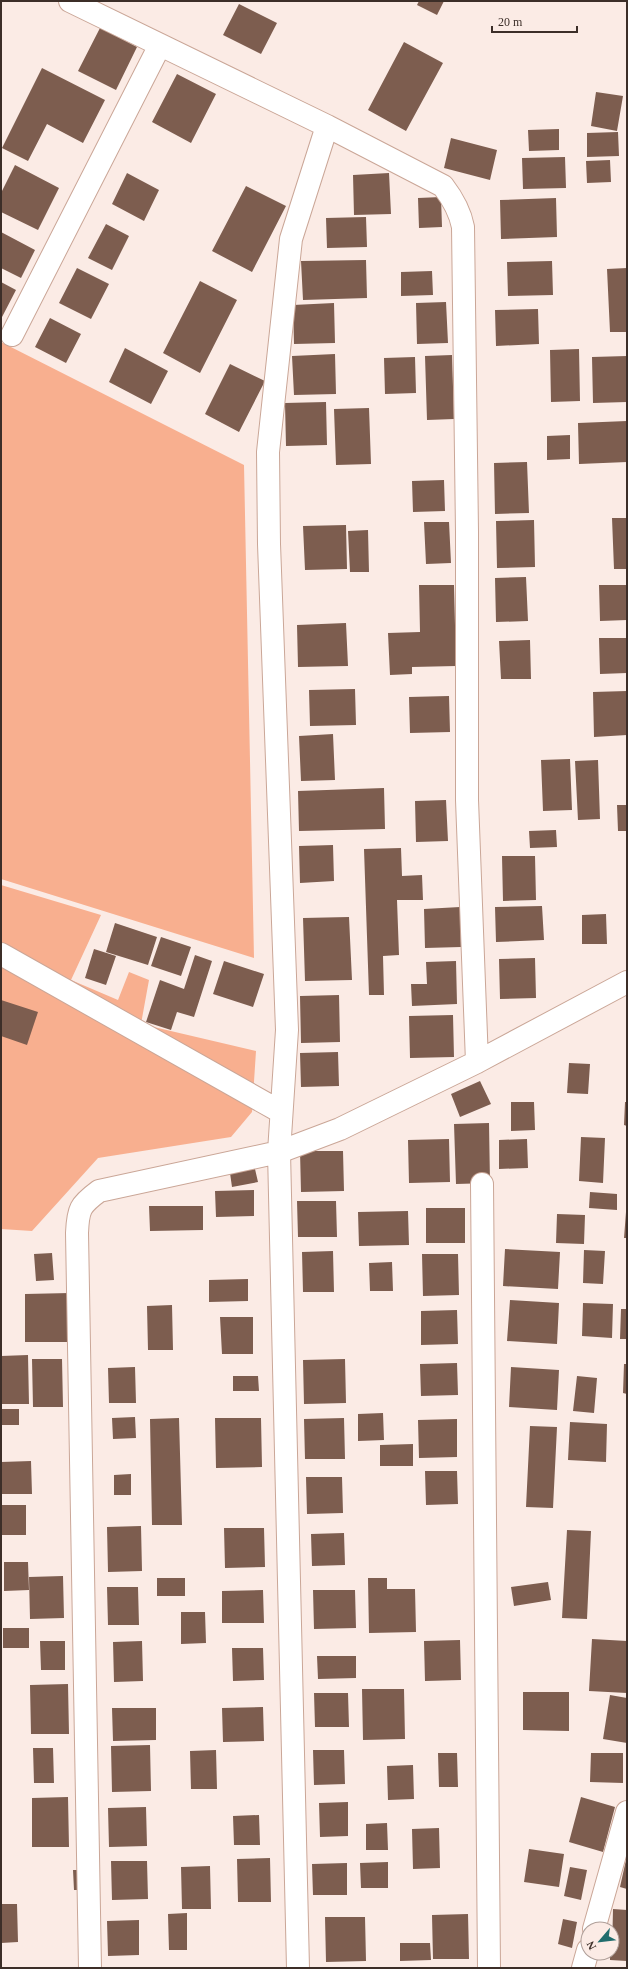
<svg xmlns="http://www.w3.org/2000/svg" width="628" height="1969" font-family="Georgia,serif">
	<rect width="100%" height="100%" fill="#fbebe5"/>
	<!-- green -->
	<path fill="#f8af8f" d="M1 342 244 465 254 958 1 879Z
		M1 885 101 915 71 980 118 1000 129 972 149 980 141 1024 256 1051 252 1112 231 1137 98 1158 32 1231 1 1229Z"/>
	<!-- building -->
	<path fill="#7d5d4f" d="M419 1H444L437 15 417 5Z
		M239 4 277 23 261 54 223 35Z
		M100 28 137 47 116 90 78 71Z
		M404 42 443 63 406 131 368 110Z
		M42 68 105 100 83 143 47 124 28 161 2 148Z
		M177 74 216 94 191 143 152 122Z
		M596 92 623 96 617 131 591 126Z
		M559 129V150L529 151 528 130Z
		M618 132 619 156 587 157V133Z
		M451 138 497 150 490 180 444 168Z
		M565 157 566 188 523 189 522 158Z
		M610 160 611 182 587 183 586 161Z
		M15 165 59 188 38 230 1 212V193Z
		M127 173 159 190 144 221 112 204Z
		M389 173 391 214 354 215 353 175Z
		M246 186 286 206 252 272 212 251Z
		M441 197 442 227 419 228 418 198Z
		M556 198 557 237 501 239 500 200Z
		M366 217 367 247 327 248 326 218Z
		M106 224 129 236 112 270 88 258Z
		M1 232 35 250 21 278 1 268Z
		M366 260 367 298 303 300 301 261Z
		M552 261 553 295 508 296 507 262Z
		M77 268 109 284 91 319 59 303Z
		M627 268V332H610L607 269Z
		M432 271 433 295 401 296V272Z
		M200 281 237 300 200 373 163 353Z
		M1 282 16 290 1 319Z
		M446 302 448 343 417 344 416 303Z
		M334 303 335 343 294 344 293 305Z
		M538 309 539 344 496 346 495 310Z
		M50 318 81 334 66 363 35 347Z
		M125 348 168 371 151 404 109 382Z
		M579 349 580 401 551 402 550 350Z
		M335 354 336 394 294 395 292 356Z
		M452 355 454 419 427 420 425 356Z
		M627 356V402L593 403 592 357Z
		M415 357 416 393 385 394 384 358Z
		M230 364 265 381 239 432 205 414Z
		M326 402 327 445 286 446 285 403Z
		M369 408 371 464 336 465 334 409Z
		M627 421V462L579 464 578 423Z
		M570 435V459L547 460V436Z
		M527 462 529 513 495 514 494 463Z
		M444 480 445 511 413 512 412 481Z
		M612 518H627V569H614Z
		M534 520 535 567 497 568 496 521Z
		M424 522H449L451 563 426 564Z
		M346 525 347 569 305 570 303 526Z
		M368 530 369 572H350L348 531Z
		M526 577 528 621 496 622 495 578Z
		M419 585H454L456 666 412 667V674L390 675 388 633 420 632Z
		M599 585H627V620L600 621Z
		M346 623 348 666 298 667 297 625Z
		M599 638H627V673L600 674Z
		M530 640 531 679H501L499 641Z
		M355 689 356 725 310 726 309 690Z
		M627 691V735L594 737 593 692Z
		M449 696 450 732 410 733 409 697Z
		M333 734 335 780 301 781 299 736Z
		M570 759 572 810 543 811 541 760Z
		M598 760 600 819 578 820 575 761Z
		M384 788 385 829 299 831 298 791Z
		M446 800 448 841 416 842 415 801Z
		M617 805H627V831H618Z
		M556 830 557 847 530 848 529 831Z
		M333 845 334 881 300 883 299 846Z
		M401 848 402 876 422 875 423 900H397L399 955 383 956 384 995H369L364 849Z
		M502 856H535L536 900 503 901Z
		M542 906 544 940 496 942 495 907Z
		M460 907 461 947 425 948 424 909Z
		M606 914 607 944H582V915Z
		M349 917 352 980 305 981 303 918Z
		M115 923 157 937 148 965 106 952Z
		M161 937 191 947 181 976 151 966Z
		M94 949 116 956 106 985 85 978Z
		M195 955 212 961 194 1017 177 1012 171 1030 146 1022 160 980 184 989Z
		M535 958 536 998 500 999 499 959Z
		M224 961 264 974 253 1007 213 994Z
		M456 961 457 1004 412 1006 411 984H427L426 962Z
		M339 995 340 1042 301 1043 300 996Z
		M1 1000 38 1012 27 1045 1 1036Z
		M453 1015 454 1057 410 1058 409 1016Z
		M338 1052 339 1086 301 1087 300 1053Z
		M569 1063 590 1064 588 1094 567 1093Z
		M480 1081 491 1104 460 1117 451 1094Z
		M511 1102H534L535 1130 511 1131Z
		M625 1102H627V1126L624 1125Z
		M489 1123 490 1183 456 1184 454 1124Z
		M581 1137 605 1138 603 1183 579 1181Z
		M449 1139 450 1182 409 1183 408 1140Z
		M527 1139 528 1168 499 1169V1140Z
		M300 1151H343L344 1191 301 1192Z
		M255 1169 258 1182 232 1187 230 1173Z
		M254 1190V1216L216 1217 215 1191Z
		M590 1192 617 1194V1210L589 1208Z
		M297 1201H336L337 1237H298Z
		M149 1206H203V1230L150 1231Z
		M426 1208H465V1243H426Z
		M408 1211 409 1245 359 1246 358 1212Z
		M626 1212H627V1238H624Z
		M557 1214 585 1215 584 1244 556 1243Z
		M505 1249 560 1252 558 1289 503 1286Z
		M584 1250 605 1251 603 1284 583 1283Z
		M333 1251 334 1292H303L302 1252Z
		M52 1253 54 1280 36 1281 34 1254Z
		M422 1254H458L459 1295 423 1296Z
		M392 1262 393 1291H370L369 1263Z
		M248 1279V1301L209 1302V1280Z
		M70 1293 71 1342H25V1294Z
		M510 1300 559 1303 557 1344 507 1341Z
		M583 1303 613 1304 612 1338 582 1336Z
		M172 1305 173 1350H148L147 1306Z
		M621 1309H627V1339H620Z
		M457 1310 458 1344 421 1345V1311Z
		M220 1317H253V1354H222Z
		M28 1355 29 1404H1V1356Z
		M32 1359H62L63 1407H33Z
		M345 1359 346 1403 304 1404 303 1360Z
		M457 1363 458 1395 421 1396 420 1364Z
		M624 1364H627V1394L623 1393Z
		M135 1367 136 1403H109L108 1368Z
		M511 1367 559 1370 557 1410 509 1407Z
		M233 1376H258L259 1391H233Z
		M577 1376 597 1378 594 1413 573 1411Z
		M1 1409H19V1425H1Z
		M383 1413 384 1440 358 1441V1414Z
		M135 1417 136 1438 113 1439 112 1418Z
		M179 1418 182 1525H152L150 1419Z
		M215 1418H261L262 1467 216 1468Z
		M344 1418 345 1459H305L304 1419Z
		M457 1419V1457L419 1458 418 1420Z
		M570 1422 607 1424 606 1462 568 1460Z
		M530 1426 557 1427 553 1508 526 1507Z
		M413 1444V1466H380V1445Z
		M31 1461 32 1494H1V1462Z
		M425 1471H457L458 1504 426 1505Z
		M131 1474V1495H114V1475Z
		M306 1477H342L343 1513 307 1514Z
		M1 1505H26V1535H1Z
		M141 1526 142 1571 108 1572 107 1527Z
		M224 1528H264L265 1567 225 1568Z
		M567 1530 591 1531 587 1619 562 1618Z
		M344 1533 345 1565 312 1566 311 1534Z
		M4 1562H28L29 1590 4 1591Z
		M63 1576 64 1618 30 1619 29 1577Z
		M157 1578H185V1596H157Z
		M368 1578H387V1589H415L416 1632 369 1633Z
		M548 1582 551 1600 514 1606 511 1587Z
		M107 1587H138L139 1625H108Z
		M263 1590 264 1623H222V1591Z
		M313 1590H355L356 1628 314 1629Z
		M181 1612H205L206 1643 181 1644Z
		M3 1628H29V1648H3Z
		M592 1639 627 1641V1693L589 1691Z
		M460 1640 461 1680 425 1681 424 1641Z
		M40 1641H65V1670H41Z
		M142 1641 143 1681 114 1682 113 1642Z
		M232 1648H263L264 1680 233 1681Z
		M317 1656H356V1678L318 1679Z
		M68 1684 69 1734H31L30 1685Z
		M362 1689H404L405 1739 363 1740Z
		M523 1692H569V1731L523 1730Z
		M314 1693H348L349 1727H315Z
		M610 1695 627 1698V1743L603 1739Z
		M263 1707 264 1741 223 1742 222 1708Z
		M112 1708H156V1740L113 1741Z
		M150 1745 151 1791 112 1792 111 1746Z
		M33 1748H53L54 1783H34Z
		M216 1750 217 1789H191L190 1751Z
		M313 1750H344L345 1784 314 1785Z
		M438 1753H457L458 1787H439Z
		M591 1753H623V1783L590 1782Z
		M413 1765 414 1799 388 1800 387 1766Z
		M68 1797 69 1847H32V1798Z
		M581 1797 615 1807 603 1852 569 1842Z
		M348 1802V1836L320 1837 319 1803Z
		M146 1807 147 1846 109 1847 108 1808Z
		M259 1815 260 1845H234L233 1816Z
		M387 1823 388 1850H366V1824Z
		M439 1828 440 1868 413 1869 412 1829Z
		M529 1849 564 1854 559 1887 524 1882Z
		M270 1858 271 1902H238L237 1859Z
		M626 1860H627V1889L620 1887Z
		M111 1861H147L148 1899 112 1900Z
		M388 1862V1888H361L360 1863Z
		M347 1863V1895H313L312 1864Z
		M210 1866 211 1909H182L181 1867Z
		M570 1867 587 1870 581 1900 564 1896Z
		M73 1870H85V1890H74Z
		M1 1904H17L18 1942 1 1943Z
		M613 1909 627 1910V1961L610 1960V1953H612Z
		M187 1913V1950H169L168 1914Z
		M468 1914 469 1959H433L432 1915Z
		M325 1917H365L366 1961 326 1962Z
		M563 1919 577 1922 572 1948 558 1944Z
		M139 1920V1955L108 1956 107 1921Z
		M400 1943H430L431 1960 400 1961Z"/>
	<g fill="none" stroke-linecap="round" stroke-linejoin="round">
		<!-- street casing -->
		<g stroke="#caa697" stroke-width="24">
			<path id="street" d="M70 1 327 126 443 186C453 199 460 211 463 227L467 532V800L477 1062
				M12 335 160 45
				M1 954 281 1112
				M482 1184 489 1968
				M594 1929 627 1812
				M90 1968 77 1233C78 1209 80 1205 99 1191L279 1152 340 1129 477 1062 627 982
				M298 1968 279 1152 287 1030 269 544 268 452 291 239 327 126
				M583 1968 588 1950"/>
		</g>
		<!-- street -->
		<use href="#street" stroke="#fff" stroke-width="22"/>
	</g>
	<!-- border -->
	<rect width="628" height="1969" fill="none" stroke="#3c2e28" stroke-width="4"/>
	<!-- north arrow -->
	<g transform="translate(600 1941) rotate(242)"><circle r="19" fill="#fbebe5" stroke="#af9f99"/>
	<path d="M0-3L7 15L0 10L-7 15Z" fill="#216d6d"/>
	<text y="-6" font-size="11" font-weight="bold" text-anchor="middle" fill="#3c2e28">N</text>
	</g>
	<!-- scale -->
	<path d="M492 26v6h85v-6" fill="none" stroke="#3c2e28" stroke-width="2"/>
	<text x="498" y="26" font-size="12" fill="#3c2e28" stroke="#fbebe5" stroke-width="3" paint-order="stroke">20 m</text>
</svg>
